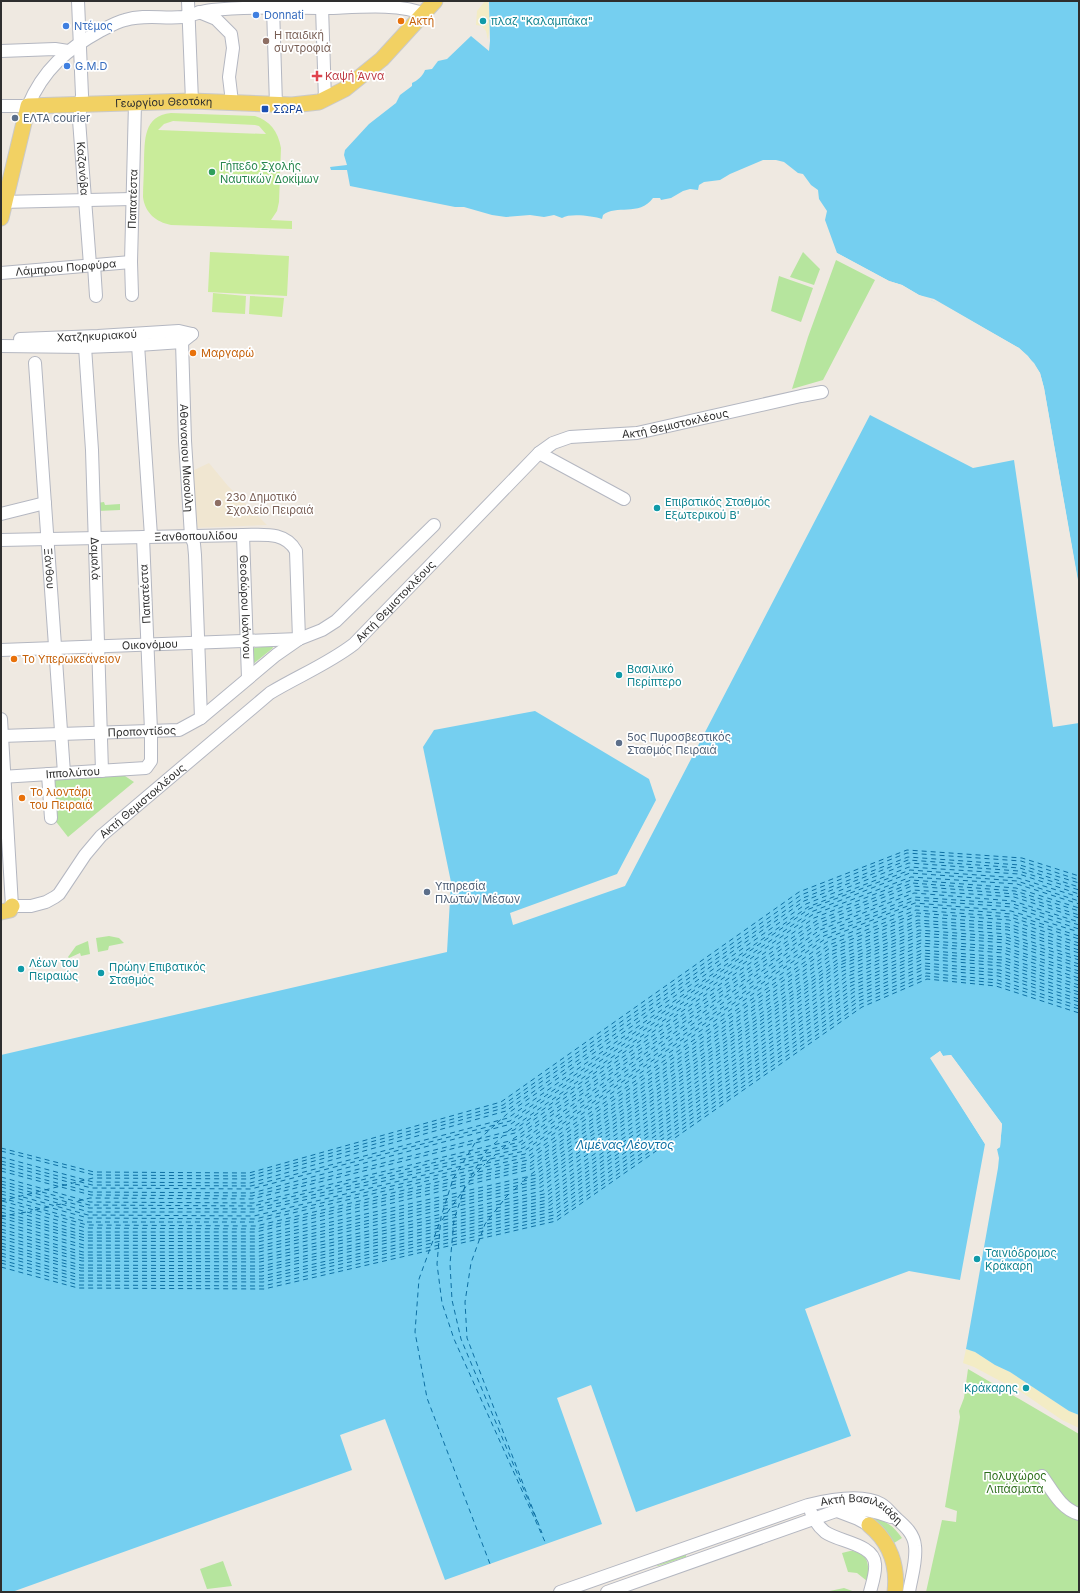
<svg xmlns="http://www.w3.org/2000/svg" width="1080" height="1593" font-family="Inter,sans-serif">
	<rect width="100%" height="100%" fill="#efe9e1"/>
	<!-- education -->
	<path fill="#f0e6d1" d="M209 463 228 486 267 525 193 528 190 472Z"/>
	<!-- green -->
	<path fill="#b6e59e" d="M803 252 820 269 814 285 790 277Z
		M836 260 875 280 823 380 792 389 808 337Z
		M779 276 813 288 801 322 771 311Z
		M104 502 105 505 120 504V510L98 511 97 503Z
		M272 646 273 648 253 664 252 648Z
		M119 772 134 782 68 837 54 819 51 777Z
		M109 936 119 938 124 943 109 946 108 950 98 952 96 938Z
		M88 941 90 954 81 956 80 953 69 958 68 957 76 946Z
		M968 1369 1079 1434V1592H926L942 1520 956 1522 957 1511 945 1507 960 1417 959 1411 964 1398Z
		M869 1518C883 1518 894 1526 902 1538L894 1543Z
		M850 1551C869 1551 870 1567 867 1581L857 1573 848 1572 842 1553Z
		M686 1554V1557L658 1566H656Z
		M223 1561 232 1586 207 1589 200 1569Z
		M844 1588 855 1592H825Z"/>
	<!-- sand -->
	<path fill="#f3ecc5" d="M485 1H488L490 24 488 40 486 31 482 26 476 25 477 11Z
		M966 1349 975 1352 995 1365 1010 1372 1069 1411 1079 1415V1428L1062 1420 1017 1389 1004 1383 974 1367 963 1363Z"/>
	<!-- pitch -->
	<path fill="#c9ec9a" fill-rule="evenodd" d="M171 113 255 116C270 121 278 131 281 148L279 202 277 211 271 220 292 221V229L171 225C156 222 145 213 143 197 143 186 144 174 144 162 145 140 143 116 171 113ZM173 121 255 125 259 126 266 134 158 130 164 124Z
		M210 252 289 256 287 296 208 292Z
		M213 293 246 296 245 314 212 312Z
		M250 296 284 298 282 317 249 314Z"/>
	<!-- water -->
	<path fill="#75cff0" d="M489 1H1079V586L1044 388 1040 373 1034 363 1019 348 945 306 919 295 902 285 889 281 837 253 825 220 827 211 819 199 818 190 811 185 803 174 798 173 784 162 776 160H763L730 174 720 180 704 182 699 185 698 190 690 189 683 191 671 198 661 200 660 198H653C639 217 616 204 603 215L602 219C593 216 570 213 562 218L554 215 544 217 530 215 506 217 492 215 464 207H455L350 186 347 170H331L330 167 347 165 344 155 345 150 369 124 396 103 400 95 412 86V83C417 81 423 76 425 70L432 69 438 61 447 59 471 36 489 51 490 41Z
		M870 415 973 468 1014 460 1053 727 1079 723V1415L1069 1411 1010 1372 995 1365 975 1352 966 1349 998 1168 999 1158 997 1149 1000 1147 1002 1124 951 1055 943 1056 940 1051 931 1058 985 1144 960 1280 909 1271 805 1309 851 1436 636 1512 591 1385 557 1398 602 1524 445 1580 385 1419 340 1435 352 1470 12 1592H1V1055L447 952 451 882 423 747 434 730 535 711 649 779 656 800 617 874 510 913 513 925 625 886Z"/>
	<!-- pier -->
	<path fill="#efe9e1" d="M837 253 889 281 902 285 919 295 934 299 1019 348 1028 356 1040 373 1044 388 1079 588 1077 586 1042 389 1038 374 1032 364 1018 349 944 307 933 301 918 297 902 287 888 283 877 276 846 261 837 255Z
		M940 1051 943 1056 951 1055 1002 1124 1000 1147 997 1149 996 1147 998 1146 1000 1124 951 1057 943 1058 940 1054 933 1058 986 1143 985 1144 930 1058Z"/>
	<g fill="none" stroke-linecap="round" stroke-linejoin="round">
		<!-- ferry -->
		<path stroke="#0d6fa3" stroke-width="1" stroke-dasharray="5 4" stroke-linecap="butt" d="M497 1123 507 1114 806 904 909 863 1019 871 1079 890
			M495 1125 475 1143 453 1179 441 1217 437 1264 442 1303 454 1339 546 1544
			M508 1131 812 915 911 877 1017 884 1079 904
			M513 1139 817 924 912 886 1015 894 1079 915
			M494 1144 502 1137
			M1 1148 94 1172 249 1173 501 1102 799 892 907 850 1022 858 1079 876
			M502 1149 510 1142
			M1 1151 94 1175 249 1176 503 1105 801 895 907 853 1021 861 1079 880
			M1 1157 93 1182 250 1183 506 1111 804 901 908 860 1020 868 1079 887
			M1 1161 92 1185 251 1186 508 1118 808 907 909 867 1019 874 1079 894
			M487 1162 495 1155
			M1 1164 72 1183
			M1 1168 91 1192 252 1193 511 1124 811 912 910 873 1017 881 1079 901
			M1 1171 91 1195 252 1196 514 1130 814 918 911 880 1016 888 1079 908
			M477 1172 485 1164
			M471 1176 487 1150
			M1 1177 90 1202 253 1203 518 1139 819 927 913 890 1014 897 1079 918
			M524 1180 534 1172 837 960 919 926 1007 934 1079 957
			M1 1181 39 1191
			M1 1184 89 1208 254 1209 521 1145 822 933 914 897 1013 904 1079 925
			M75 1184 92 1188 251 1189 510 1121 809 909 910 870 1018 878 1079 897
			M465 1186 454 1220 450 1264 452 1300 461 1339 537 1521
			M1 1187 89 1212H254L523 1148 824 936 915 900 1012 907 1079 929
			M514 1190 522 1183
			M1 1191 20 1196
			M42 1192 89 1205 253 1206 520 1142 820 930 914 893 1013 901 1079 922
			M1 1194 88 1218 255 1219 525 1154 827 942 916 906 1011 914 1079 936
			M23 1197 88 1215 254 1216 524 1151 825 939 915 903 1011 911 1079 932
			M1 1198 6 1199
			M505 1198 511 1192
			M9 1200 87 1222H255L527 1157 829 945 916 910 1010 917 1079 939
			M1 1201 93 1178 250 1179 504 1108 803 898 908 857 1020 865 1079 883
			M2 1201 87 1225 256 1226 528 1160 830 948 917 913 1009 920 1079 943
			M78 1201 90 1198 252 1199 515 1133 816 921 912 883 1015 891 1079 911
			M503 1201 485 1224 471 1263 465 1302 467 1338 542 1533
			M1 1205 86 1228 256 1229 530 1163 832 951 917 916 1009 924 1079 946
			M56 1205 67 1203
			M1 1208 86 1232H256L531 1166 833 954 918 920 1008 927 1079 950
			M35 1210 53 1206
			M1 1212 85 1235 257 1236 532 1169 835 957 918 923 1008 930 1079 953
			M21 1213 32 1211
			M1 1215 85 1238 257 1239 535 1175 838 963 919 930 1006 937 1079 960
			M1 1217 18 1213
			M1 1218 85 1241 258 1242 537 1178 840 965 920 933 1006 940 1079 964
			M442 1220 475 1174
			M1 1222 84 1245 258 1246 538 1181 841 968 920 936 1005 943 1079 967
			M439 1224 419 1279 415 1332 427 1398 490 1564
			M1 1225 84 1248 258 1249 539 1184 843 971 921 940 1004 947 1079 971
			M1 1229 83 1252H259L541 1187 845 974 921 943 1004 950 1079 974
			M1 1232 83 1255 259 1256 542 1191 846 977 922 946 1003 953 1079 978
			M1 1236 82 1258 260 1259 544 1194 848 980 922 950 1002 957 1079 981
			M1 1239 82 1261 260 1262 545 1197 850 983 923 953 1002 960 1079 985
			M1 1243 81 1265 261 1266 547 1200 851 986 923 956 1001 963 1079 988
			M1 1246 81 1268 261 1269 548 1203 853 989 924 959 1000 966 1079 992
			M1 1249 81 1271 261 1272 549 1206 854 992 924 963 1000 970 1079 995
			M1 1253 80 1275 262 1276 551 1209 856 995 925 966 999 973 1079 999
			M1 1256 80 1278 262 1279 552 1212 858 998 925 969 998 976 1079 1002
			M1 1260 79 1281 263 1282 554 1215 859 1001 926 973 998 980 1079 1006
			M1 1263 79 1285 263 1286 555 1218 861 1004 926 976 997 983 1079 1009
			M1 1267 78 1288 264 1289 556 1221 862 1007 927 979 996 986 1079 1013"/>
		<!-- minor casing -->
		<g stroke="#b4b7c1" stroke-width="14">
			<g id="minor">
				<path id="s1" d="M78 1 82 95 79 120 90 265"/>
				<path d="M188 1 192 101"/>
				<path d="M273 7 276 105"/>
				<path d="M322 7 325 100"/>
				<path d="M199 12 216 19 231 34 233 48 229 77 232 102"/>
				<path d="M1 51 55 49 68 51"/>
				<path d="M1 106H28C43 70 67 49 100 31 108 27 117 22 125 20 145 14 163 19 183 17 193 15 202 11 212 10 252 6 291 8 331 8 357 7 401 3 424 14"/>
				<path d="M1 202 132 199"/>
				<path d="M94 265 96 296"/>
				<path id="s2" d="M1 273 131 262"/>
				<path id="s3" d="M132 295 131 262 135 103"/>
				<path id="s4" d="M20 339 98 336 179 331 192 334"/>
				<path id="s5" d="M182 342 185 441 191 536 194 544 195 555 201 718"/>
				<path d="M138 345 151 536"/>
				<path d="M1 346 85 347 138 345 182 342 192 334"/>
				<path id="s6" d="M85 347 92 450 102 771"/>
				<path id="s7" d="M35 363 64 773"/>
				<path d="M539 453 624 499"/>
				<path d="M1 514 45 503"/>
				<path id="s8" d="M243 535 248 678"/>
				<path id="s9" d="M1 540 243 535C263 535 285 531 296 551L299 639"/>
				<path id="s10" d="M1 650 299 639"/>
				<path id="s11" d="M1 719 12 906H31L46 902 55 897 59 894 85 855 101 836 270 693C298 676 328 664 354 644L539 453 553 443 570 437 637 433 801 396 822 392"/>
				<path id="s12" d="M1 736 179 730 201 718 276 655 299 639 322 630 336 621 434 525"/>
				<path d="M48 774 51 818"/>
				<path id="s13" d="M1 777 146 768 151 761V731L143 537"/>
				<path d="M1042 1476C1052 1490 1061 1509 1079 1514"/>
				<path d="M837 1511 858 1519 869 1525"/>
				<path d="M811 1512C814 1520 818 1526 825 1532 839 1542 874 1544 875 1564 876 1573 872 1584 870 1592"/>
				<path id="s14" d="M560 1592 808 1505C828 1500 862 1493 881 1504 888 1508 891 1514 897 1519 905 1526 914 1534 915 1546 917 1561 911 1578 909 1592"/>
				<path d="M607 1592 836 1511C855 1507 872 1510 891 1517"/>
			</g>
		</g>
		<!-- major casing -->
		<g stroke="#c9c9c9" stroke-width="17">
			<g id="major">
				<path id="s15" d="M1 218 28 106 192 101 292 105 319 102 345 89 382 59 435 1"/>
				<path d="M1 912 10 910 12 906"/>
				<path d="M869 1525C890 1542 898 1566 895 1592"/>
			</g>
		</g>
		<!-- minor -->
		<use href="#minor" stroke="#fff" stroke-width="12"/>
		<!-- major -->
		<use href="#major" stroke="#f2d163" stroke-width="15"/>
	</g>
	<!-- markers -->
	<g fill="#3f7fe0" stroke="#fff" stroke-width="1.5">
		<circle cx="256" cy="15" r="4"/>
		<circle cx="66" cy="26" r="4"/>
		<circle cx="67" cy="66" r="4"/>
	</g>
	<g fill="#e8710a" stroke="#fff" stroke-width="1.5">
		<circle cx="401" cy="21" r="4"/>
		<circle cx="193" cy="353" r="4"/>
		<circle cx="14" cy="659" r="4"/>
		<circle cx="22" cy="798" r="4"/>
	</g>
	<g fill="#0f9aa8" stroke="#fff" stroke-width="1.5">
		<circle cx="483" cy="21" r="4"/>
		<circle cx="657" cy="508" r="4"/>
		<circle cx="619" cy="675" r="4"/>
		<circle cx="21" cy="969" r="4"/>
		<circle cx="101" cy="973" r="4"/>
		<circle cx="977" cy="1259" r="4"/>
		<circle cx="1026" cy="1388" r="4"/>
	</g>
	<g fill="#8d6e63" stroke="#fff" stroke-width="1.5">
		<circle cx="266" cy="41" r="4"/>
		<circle cx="218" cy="503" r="4"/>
	</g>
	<path fill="#e0444e" stroke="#fff" stroke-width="1.5" d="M315 70h4v4h4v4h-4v4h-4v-4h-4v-4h4z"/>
	<rect fill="#1a4fb4" stroke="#fff" stroke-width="1.5" x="261" y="105" width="8" height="8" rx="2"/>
	<g fill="#5c6f8a" stroke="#fff" stroke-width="1.5">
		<circle cx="15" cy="118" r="4"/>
		<circle cx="619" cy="743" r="4"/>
		<circle cx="427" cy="892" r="4"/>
	</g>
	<circle fill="#2e9e5b" stroke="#fff" stroke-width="1.5" cx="212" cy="172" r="4"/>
	<g text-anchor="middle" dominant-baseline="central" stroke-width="3.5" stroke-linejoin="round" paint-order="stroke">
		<!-- shop labels -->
		<g font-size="11" fill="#366cbe" stroke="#fff" text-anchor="start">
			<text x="264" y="15">Donnati</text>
			<text x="74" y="26">Ντέμος</text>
			<text x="75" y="66">G.M.D</text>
		</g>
		<!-- food labels -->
		<g font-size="11" fill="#c56008" stroke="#fff" text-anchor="start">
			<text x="409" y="21">Ακτή</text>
			<text x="201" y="353">Μαργαρώ</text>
			<text x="22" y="659">Το Υπερωκεάνειον</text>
			<text x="30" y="792">Το λιοντάρι<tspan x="30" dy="13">του Πειραιά</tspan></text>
		</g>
		<!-- culture labels -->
		<g font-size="11" fill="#0d838f" stroke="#fff" text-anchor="start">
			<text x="491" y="21">πλαζ "Καλαμπάκα"</text>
			<text x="665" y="502">Επιβατικός Σταθμός<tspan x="665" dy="13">Εξωτερικού Β'</tspan></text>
			<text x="627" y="669">Βασιλικό<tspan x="627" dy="13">Περίπτερο</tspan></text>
			<text x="29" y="963">Λέων του<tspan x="29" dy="13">Πειραιώς</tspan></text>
			<text x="109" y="967">Πρώην Επιβατικός<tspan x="109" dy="13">Σταθμός</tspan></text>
			<text x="985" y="1253">Ταινιόδρομος<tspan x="985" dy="13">Κράκαρη</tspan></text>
			<text x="1018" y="1388" text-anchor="end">Κράκαρης</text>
		</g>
		<!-- education labels -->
		<g font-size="11" fill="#785e54" stroke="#fff" text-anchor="start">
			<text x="274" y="35">Η παιδική<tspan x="274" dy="13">συντροφιά</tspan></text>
			<text x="226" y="497">23ο Δημοτικό<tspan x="226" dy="13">Σχολείο Πειραιά</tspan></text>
		</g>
		<!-- health labels -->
		<g font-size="11" fill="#be3a42" stroke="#fff" text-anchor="start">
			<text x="325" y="76">Καψή Άννα</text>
		</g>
		<!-- street labels -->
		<g font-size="11" fill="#2e2e2e" stroke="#fff">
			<text stroke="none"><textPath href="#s15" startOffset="251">Γεωργίου Θεοτόκη</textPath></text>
			<text stroke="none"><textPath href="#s1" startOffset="168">Καζανόβα</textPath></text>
			<text stroke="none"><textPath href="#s3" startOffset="96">Παπατέστα</textPath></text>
			<text stroke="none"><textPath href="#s2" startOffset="65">Λάμπρου Πορφύρα</textPath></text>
			<text stroke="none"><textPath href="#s4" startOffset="77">Χατζηκυριακού</textPath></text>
			<text stroke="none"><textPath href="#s11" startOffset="1035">Ακτή Θεμιστοκλέους</textPath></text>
			<text stroke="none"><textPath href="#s5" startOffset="116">Αθανασιου Μιαούλη</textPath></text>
			<text stroke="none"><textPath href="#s9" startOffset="195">Ξανθοπουλίδου</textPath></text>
			<text stroke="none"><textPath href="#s6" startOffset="212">Δαμαλά</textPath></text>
			<text stroke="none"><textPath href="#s7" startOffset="206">Ξάνθου</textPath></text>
			<text transform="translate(145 594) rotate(-93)">Παπατέστα</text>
			<text stroke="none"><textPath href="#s11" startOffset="687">Ακτή Θεμιστοκλέους</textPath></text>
			<text stroke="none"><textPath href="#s8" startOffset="72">Θεοδώρου Ιωάννου</textPath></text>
			<text stroke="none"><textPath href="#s10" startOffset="149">Οικονόμου</textPath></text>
			<text stroke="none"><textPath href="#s12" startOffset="141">Προποντίδος</textPath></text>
			<text stroke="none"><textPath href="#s13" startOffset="72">Ιππολύτου</textPath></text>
			<text stroke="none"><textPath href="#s11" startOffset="363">Ακτή Θεμιστοκλέους</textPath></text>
			<text stroke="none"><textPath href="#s14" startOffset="320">Ακτή Βασιλειάδη</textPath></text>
		</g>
		<!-- transit labels -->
		<g font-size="11" fill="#164399" stroke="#fff" text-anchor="start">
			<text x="273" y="109">ΣΩΡΑ</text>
		</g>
		<!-- service labels -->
		<g font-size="11" fill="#4e5e75" stroke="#fff" text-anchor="start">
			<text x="23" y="118">ΕΛΤΑ courier</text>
			<text x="627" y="737">5ος Πυροσβεστικός<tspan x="627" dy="13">Σταθμός Πειραιά</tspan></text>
			<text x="435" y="886">Υπηρεσία<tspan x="435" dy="13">Πλωτών Μέσων</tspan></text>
		</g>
		<!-- leisure labels -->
		<g font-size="11" fill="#27864d" stroke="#fff" text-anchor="start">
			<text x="220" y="166">Γήπεδο Σχολής<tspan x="220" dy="13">Ναυτικών Δοκίμων</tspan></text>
		</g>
		<!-- park labels -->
		<g font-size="11" fill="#2c6e1b" stroke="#fff">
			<text x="1015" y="1476">Πολυχώρος<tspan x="1015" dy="13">Λιπάσματα</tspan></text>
		</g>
		<!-- water labels -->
		<g font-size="12" font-style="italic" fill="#0d6fa3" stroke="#fff">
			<text x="625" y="1144">Λιμένας Λέοντος</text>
		</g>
	</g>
	<!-- border -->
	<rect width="1080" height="1593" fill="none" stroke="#2e2e2e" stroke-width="4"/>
</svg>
